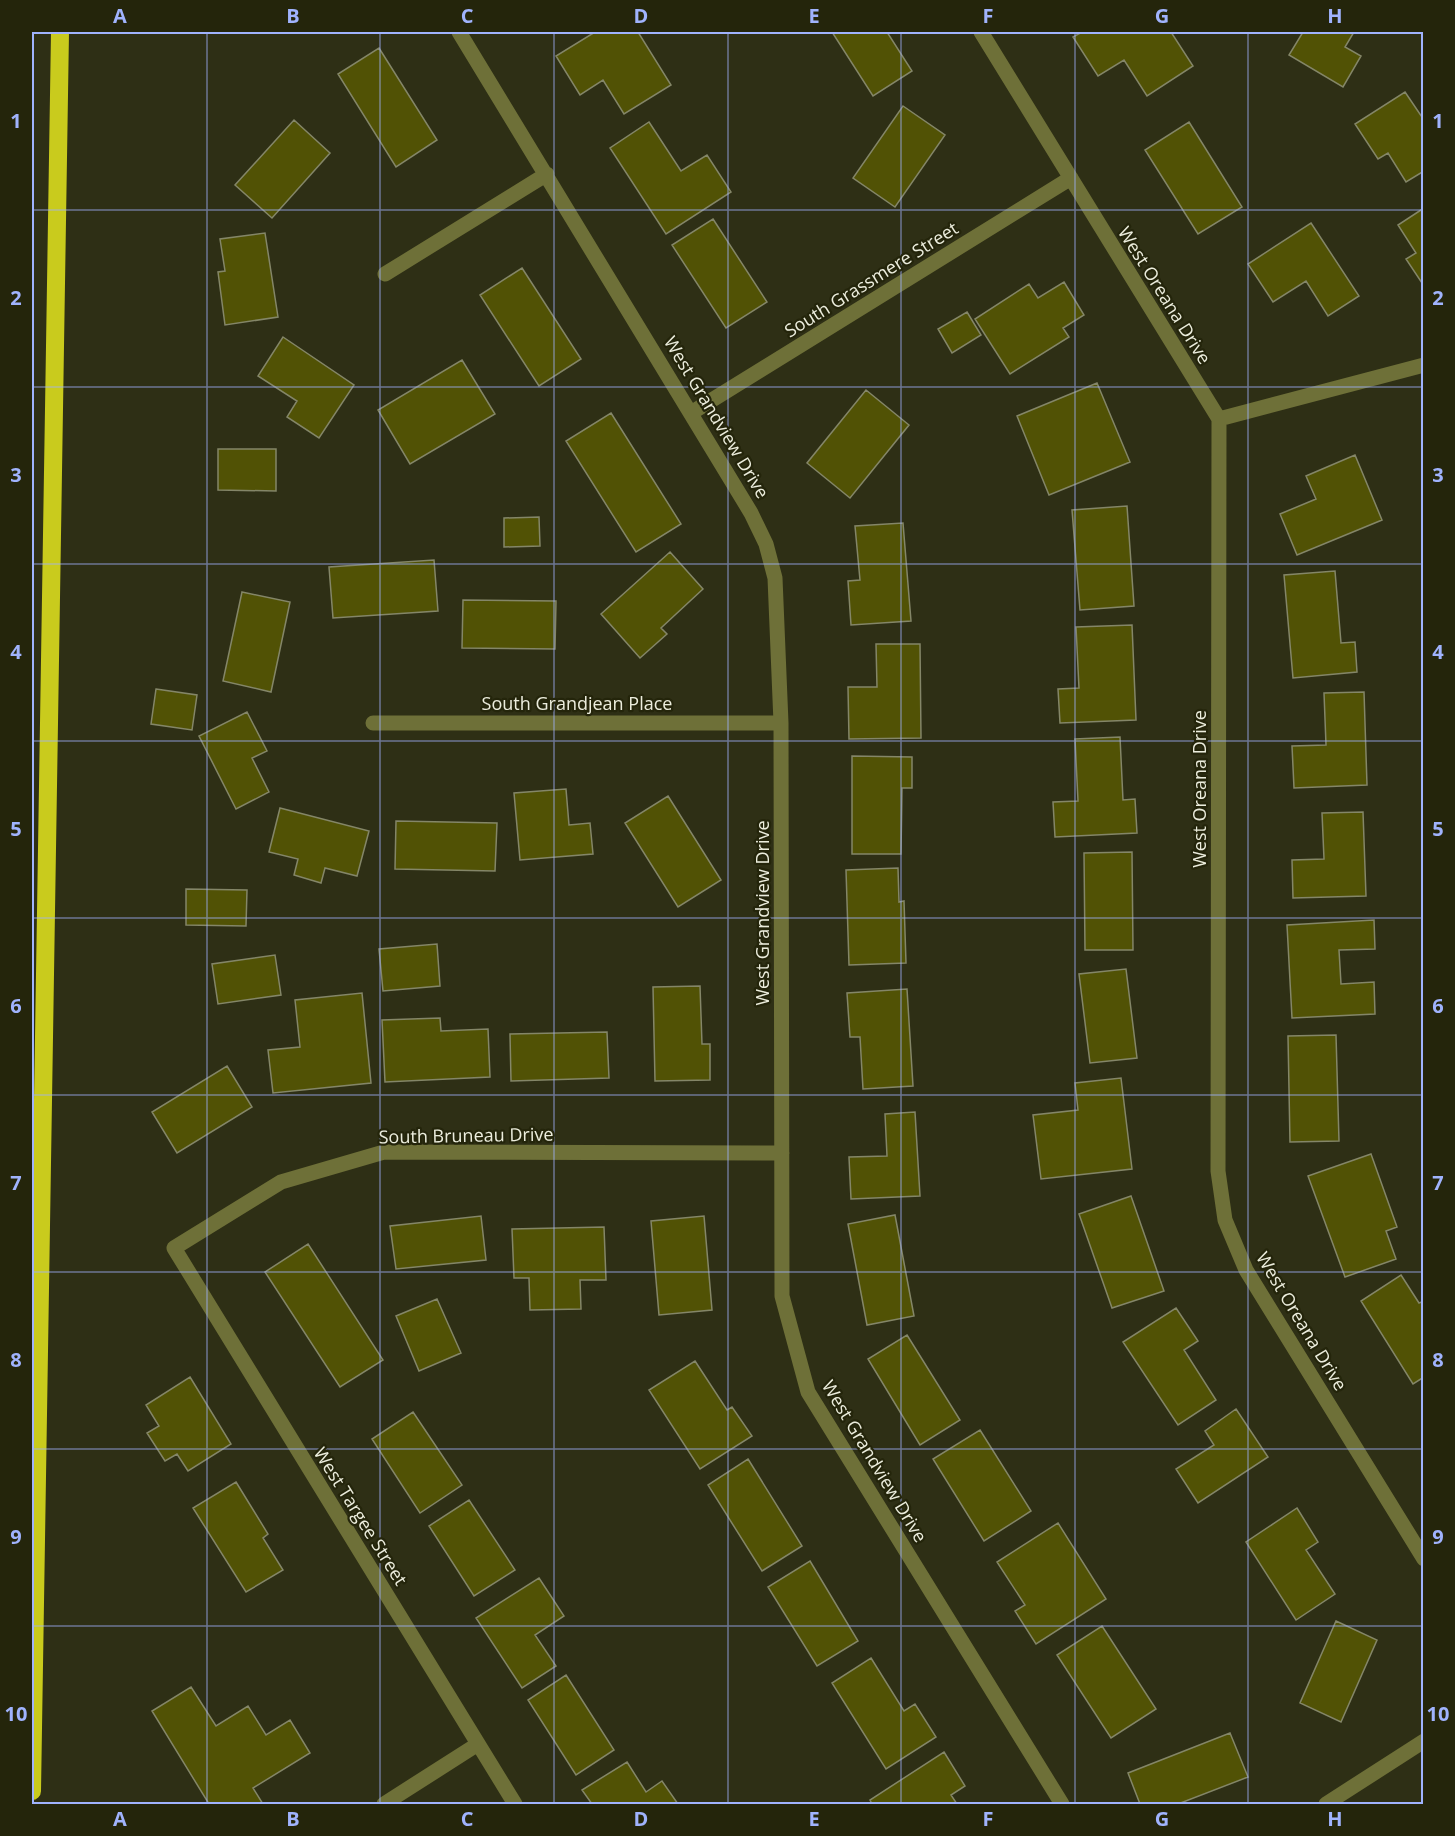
<svg xmlns="http://www.w3.org/2000/svg" width="1455" height="1836" font-family="'Open Sans',sans-serif">
	<rect width="100%" height="100%" fill="#2e2f15"/>
	<!-- building -->
	<path fill="#515205" stroke="#848668" stroke-width="1.5" d="M595 32H638L671 85 624 114 603 80 580 95 556 56Z
		M832 32H887L912 71 873 96Z
		M1082 32H1171L1193 66 1147 96 1124 60 1098 76 1073 37Z
		M1303 32H1354L1345 47 1361 56 1343 87 1289 55Z
		M379 48 437 140 396 167 338 74Z
		M1405 92 1424 120V171L1406 182 1388 153 1378 159 1355 124Z
		M903 106 945 135 895 207 853 178Z
		M294 120 330 153 272 218 235 185Z
		M649 122 681 171 707 155 731 192 666 234 610 148Z
		M1189 122 1242 207 1198 234 1145 150Z
		M1424 208V286L1406 259 1416 253 1398 225Z
		M713 219 767 302 726 328 672 245Z
		M1311 223 1359 296 1328 316 1306 281 1273 302 1248 264Z
		M265 233 278 317 225 325 218 272 225 271 220 239Z
		M522 268 581 359 539 386 480 295Z
		M1064 282 1084 315 1063 328 1069 337 1010 374 975 319 1029 284 1038 298Z
		M967 312 981 335 952 353 938 329Z
		M283 337 354 385 319 438 287 417 297 401 258 376Z
		M462 360 495 414 410 464 378 410Z
		M1097 383 1130 462 1049 495 1017 416Z
		M866 390 909 425 850 498 807 463Z
		M611 413 681 524 636 552 566 441Z
		M218 449H276V491L218 490Z
		M1355 455 1382 520 1297 555 1280 514 1316 499 1306 476Z
		M1127 506 1134 606 1080 610 1072 510Z
		M539 517 540 546 504 547V518Z
		M903 523 911 621 851 625 848 581 860 580 855 526Z
		M670 552 703 589 661 628 667 634 640 658 601 614Z
		M434 560 438 611 333 618 329 567Z
		M1335 571 1341 643 1355 642 1357 672 1293 678 1284 575Z
		M242 592 290 602 271 692 223 681Z
		M463 600 556 601 555 649 462 648Z
		M1132 625 1136 720 1060 723 1058 689 1079 688 1076 627Z
		M876 644H920L921 738 849 739 848 687H877Z
		M156 689 197 695 192 730 151 724Z
		M1364 692 1367 785 1294 788 1292 746 1326 745 1324 693Z
		M247 712 267 751 252 758 269 792 236 809 199 736Z
		M1120 737 1123 800 1135 799 1137 833 1055 837 1053 802 1078 801 1075 739Z
		M852 756 912 757V788H902L901 854H852Z
		M566 789 569 825 590 823 593 854 520 860 514 793Z
		M668 796 721 880 678 907 625 823Z
		M280 808 369 831 357 876 325 868 321 883 294 875 298 859 269 852Z
		M1363 812 1366 896 1293 898 1292 860 1324 859 1322 813Z
		M396 821 497 823 495 871 395 869Z
		M1132 852 1133 950H1085L1084 853Z
		M898 868 899 902 904 901 906 963 849 965 846 870Z
		M186 889 247 890 246 926 186 925Z
		M1374 920 1375 949 1339 950 1341 984 1374 982 1375 1014 1292 1018 1287 925Z
		M437 944 440 986 383 991 379 949Z
		M275 955 281 995 218 1004 212 964Z
		M1126 969 1137 1058 1090 1063 1079 974Z
		M700 986 702 1044H710V1080L655 1081 653 987Z
		M907 989 913 1086 863 1089 860 1037H850L847 993Z
		M362 993 371 1083 273 1093 268 1050 300 1047 295 1000Z
		M440 1018 441 1031 488 1029 490 1077 385 1082 382 1020Z
		M607 1032 609 1078 511 1081 510 1034Z
		M1336 1035 1339 1141 1290 1142 1288 1036Z
		M227 1066 252 1107 177 1153 152 1112Z
		M1121 1078 1132 1169 1041 1179 1033 1115 1078 1110 1075 1083Z
		M915 1112 920 1196 851 1199 849 1157 887 1156 885 1114Z
		M1371 1154 1397 1227 1386 1231 1396 1259 1345 1277 1308 1176Z
		M1131 1196 1164 1291 1112 1308 1079 1214Z
		M895 1215 914 1316 867 1325 848 1224Z
		M481 1216 486 1260 396 1269 390 1226Z
		M704 1216 712 1310 659 1315 651 1221Z
		M604 1227 606 1280H580L581 1309 530 1310 529 1278H514L512 1229Z
		M308 1244 383 1360 340 1387 265 1272Z
		M1401 1275 1419 1303 1424 1301V1377L1413 1384 1361 1301Z
		M437 1299 461 1353 419 1371 396 1316Z
		M1176 1308 1198 1341 1184 1350 1216 1400 1178 1425 1123 1342Z
		M907 1335 960 1420 920 1445 868 1359Z
		M695 1361 727 1410 732 1407 752 1436 700 1469 649 1390Z
		M190 1377 231 1444 188 1471 177 1454 165 1461 147 1433 159 1426 146 1405Z
		M1236 1409 1268 1457 1198 1503 1176 1469 1214 1445 1205 1431Z
		M413 1412 462 1485 420 1513 372 1439Z
		M980 1430 1031 1511 984 1541 933 1459Z
		M748 1459 802 1546 762 1571 708 1485Z
		M236 1482 268 1534 263 1538 283 1570 246 1592 193 1508Z
		M469 1500 515 1570 474 1596 429 1526Z
		M1297 1508 1318 1542 1306 1550 1335 1594 1296 1620 1246 1542Z
		M1058 1523 1106 1599 1036 1644 1015 1611 1025 1605 997 1562Z
		M810 1561 858 1641 817 1666 768 1587Z
		M539 1578 564 1616 535 1635 556 1666 522 1688 476 1618Z
		M1336 1621 1377 1640 1341 1722 1300 1703Z
		M1102 1626 1156 1709 1111 1738 1057 1655Z
		M871 1658 904 1711 915 1704 936 1737 886 1769 832 1683Z
		M566 1675 614 1750 576 1775 528 1700Z
		M191 1687 216 1726 248 1706 266 1735 290 1720 310 1753 253 1788 263 1804H209L152 1711Z
		M1230 1733 1248 1777 1178 1804H1140L1128 1773Z
		M944 1752 965 1786 951 1795 957 1804H872L870 1800Z
		M627 1762 646 1792 662 1781 678 1804H592L582 1790Z"/>
	<g fill="none" stroke-linecap="round" stroke-linejoin="round">
		<!-- minor -->
		<path stroke="#6e7038" stroke-width="15" d="M459 32 751 513 766 544 775 578 781 723 782 1296 808 1392 1062 1804
			M981 32 1219 419 1218 1171 1225 1220 1246 1270 1424 1559
			M385 274 547 174
			M691 413 1071 178
			M1219 419 1424 365
			M373 723H781
			M384 1804 478 1744
			M515 1804 174 1248 281 1182 384 1152 782 1153
			M1326 1804 1424 1741"/>
		<!-- highway -->
		<path stroke="#c9cb1d" stroke-width="18" d="M32 1791 60 32"/>
	</g>
	<!-- grid -->
	<path fill="none" stroke="#a0b3fd" stroke-width="1.5" stroke-opacity="0.55" d="M207 32V1804M380 32V1804M554 32V1804M728 32V1804M901 32V1804M1075 32V1804M1248 32V1804M32 210H1424M32 387H1424M32 564H1424M32 741H1424M32 918H1424M32 1095H1424M32 1272H1424M32 1449H1424M32 1626H1424"/>
	<g text-anchor="middle" dominant-baseline="central" stroke-width="4.5" stroke-linejoin="round" paint-order="stroke">
		<!-- street labels -->
		<g font-size="18" fill="#eceddd" stroke="#24250b">
			<text transform="translate(871 279) rotate(-32)">South Grassmere Street</text>
			<text transform="translate(1165 295) rotate(58)">West Oreana Drive</text>
			<text transform="translate(717 417) rotate(59)">West Grandview Drive</text>
			<text x="577" y="703">South Grandjean Place</text>
			<text transform="translate(1199 789) rotate(-90)">West Oreana Drive</text>
			<text transform="translate(762 913) rotate(-90)">West Grandview Drive</text>
			<text transform="translate(466 1135) rotate(-1)">South Bruneau Drive</text>
			<text transform="translate(1302 1321) rotate(59)">West Oreana Drive</text>
			<text transform="translate(875 1461) rotate(59)">West Grandview Drive</text>
			<text transform="translate(361 1516) rotate(58)">West Targee Street</text>
		</g>
	</g>
	<!-- border -->
	<rect width="1455" height="1836" fill="none" stroke="#24250b" stroke-width="66"/>
	<rect x="33" y="33" width="1389" height="1770" fill="none" stroke="#a0b3fd" stroke-width="2"/>
	<g font-size="20" text-anchor="middle" font-weight="bold" fill="#a0b3fd">
		<text x="120" y="23">A</text>
		<text x="293" y="23">B</text>
		<text x="467" y="23">C</text>
		<text x="641" y="23">D</text>
		<text x="814" y="23">E</text>
		<text x="988" y="23">F</text>
		<text x="1162" y="23">G</text>
		<text x="1335" y="23">H</text>
		<text x="16" y="128">1</text>
		<text x="1438" y="128">1</text>
		<text x="16" y="305">2</text>
		<text x="1438" y="305">2</text>
		<text x="16" y="482">3</text>
		<text x="1438" y="482">3</text>
		<text x="16" y="659">4</text>
		<text x="1438" y="659">4</text>
		<text x="16" y="836">5</text>
		<text x="1438" y="836">5</text>
		<text x="16" y="1013">6</text>
		<text x="1438" y="1013">6</text>
		<text x="16" y="1190">7</text>
		<text x="1438" y="1190">7</text>
		<text x="16" y="1367">8</text>
		<text x="1438" y="1367">8</text>
		<text x="16" y="1544">9</text>
		<text x="1438" y="1544">9</text>
		<text x="16" y="1721">10</text>
		<text x="1438" y="1721">10</text>
		<text x="120" y="1826">A</text>
		<text x="293" y="1826">B</text>
		<text x="467" y="1826">C</text>
		<text x="641" y="1826">D</text>
		<text x="814" y="1826">E</text>
		<text x="988" y="1826">F</text>
		<text x="1162" y="1826">G</text>
		<text x="1335" y="1826">H</text>
	</g>
</svg>
